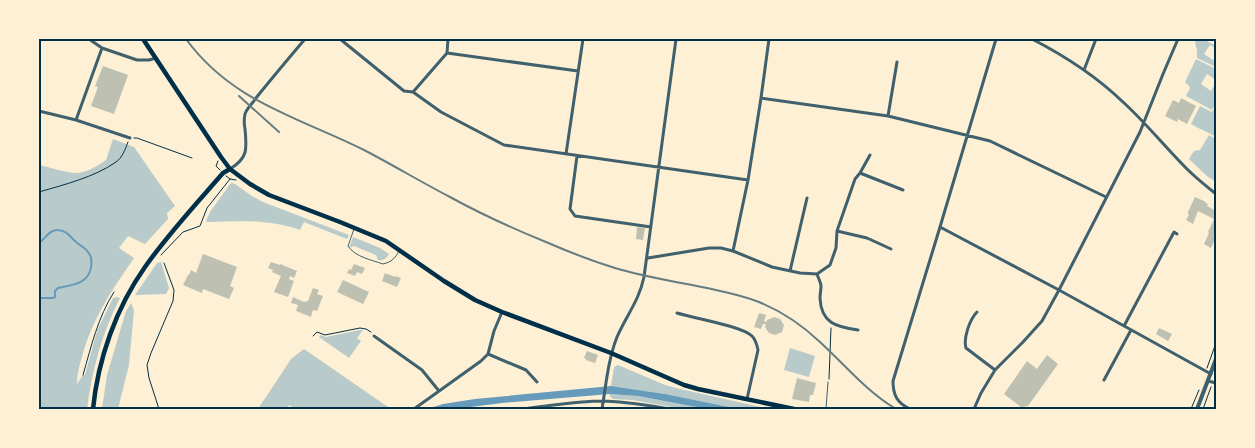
<svg xmlns="http://www.w3.org/2000/svg" width="1255" height="448" font-family="'Golos Text',sans-serif">
	<rect width="100%" height="100%" fill="#fdf0d5"/>
	<!-- green -->
	<path fill="#b9caca" d="M1197 39H1203L1216 46V48L1210 45 1204 54 1216 62V67L1197 58V50L1195 43Z
		M1196 59 1216 69V80L1207 74 1201 84 1211 91 1213 87 1216 88V103L1212 110 1186 96 1190 88 1189 86 1185 82Z
		M1200 106 1212 112 1216 106V137C1208 132 1199 129 1191 124Z
		M1209 135 1216 139V182L1208 177 1189 159 1194 151 1200 150Z
		M113 139 134 147 175 206 167 213 168 219 145 244 128 236 119 248 134 258C112 290 92 319 82 357 79 366 77 375 77 384L83 375H85L97 331 111 302 113 298 117 297 120 298C102 333 92 370 87 409H39V165C50 167 63 172 74 173 85 174 97 166 106 160Z
		M232 183 235 184 252 196 263 202 349 235 347 239 304 222 300 230C270 219 238 221 207 222L206 221 210 212 230 184Z
		M353 237 380 248 389 254C387 258 383 261 378 260L376 255 354 246 349 248Z
		M161 262 169 288 166 294 135 295 157 263Z
		M131 303 134 310 129 365 118 409H102L107 375 126 311Z
		M360 330H363L357 338 361 341 349 358 319 337 321 335 326 337Z
		M790 348 815 356 809 377 784 370Z
		M304 349 391 409H296L289 405 287 409H258L291 359Z
		M618 365 665 385 680 389 770 409H739L665 394 611 386 614 367Z
		M610 394 638 396 707 409H683L632 400 613 399 610 396Z"/>
	<!-- water -->
	<path fill="#669bbc" d="M611 386 665 394 739 409H707L638 396 610 394 502 403 455 409H427L443 404 475 399Z"/>
	<g fill="none" stroke-linecap="round" stroke-linejoin="round">
		<!-- stream -->
		<path stroke="#669bbc" stroke-width="2" d="M39 243C45 239 49 230 57 230 67 230 70 237 76 242 80 246 85 247 88 252 92 256 92 261 91 267 89 284 72 285 58 288L55 291V297L53 298H39"/>
	</g>
	<!-- building -->
	<path fill="#bec0b2" d="M103 66 128 75 114 114 91 106 98 87 95 86Z
		M1181 98 1196 106 1187 124 1178 119 1177 122 1165 116 1173 100 1179 103Z
		M1195 197 1206 202 1205 203 1208 204 1207 206 1216 211V237L1211 248 1204 244 1209 233 1208 232 1214 219 1198 211 1193 224 1186 220 1189 215 1188 214V212Z
		M637 227 645 228 643 240 636 239Z
		M203 254 237 267 230 286 234 288 229 299 203 289 202 293 183 285 188 275H189L191 270 196 273Z
		M271 262 280 265V264L297 271 294 278 290 276 289 279 294 281 288 297 274 292 281 276 272 272 273 270 268 268Z
		M354 264 365 268 362 274 357 272 355 276 347 273 349 269 351 270Z
		M385 273 395 277V276L401 278 397 287 382 281Z
		M343 280 369 292 363 304 337 292Z
		M313 288 319 290 317 294 323 296 317 311 313 310 311 317 296 311 298 305 291 303 293 297 304 302 308 301Z
		M759 313 766 315 764 321 767 322V320L774 317 780 319 784 325 782 332 775 335 769 333 765 327 766 324H763L761 329 754 327Z
		M1159 328 1172 334 1168 341 1156 334Z
		M587 351 598 355 595 363 586 360V359L584 358Z
		M1047 355 1058 364 1028 406 1021 407 1004 394 1027 361 1037 369Z
		M797 378 816 383 813 395H810L809 402 792 399Z"/>
	<g fill="none" stroke-linecap="round" stroke-linejoin="round">
		<!-- path -->
		<path stroke="#003049" stroke-width="1" d="M134 138H137L192 158
			M218 161 216 166 220 170
			M226 176 230 179 236 180
			M39 192C63 185 95 177 116 162 122 158 125 150 128 142
			M161 255 183 232 200 226 207 208 230 179
			M313 336 317 332 325 335 360 328 366 329 371 332
			M1207 368 1216 343
			M83 375C91 347 98 317 114 292
			M829 379 831 328
			M159 409 149 378 147 365 151 353 173 301 174 290 164 263
			M1191 409 1199 390
			M1203 409 1211 387"/>
		<!-- service -->
		<path stroke="#3f606c" stroke-width="1" d="M354 229 348 246C355 257 372 260 383 264 392 262 395 258 399 251
			M826 409 828 382"/>
		<!-- minor -->
		<path stroke="#3f606c" stroke-width="3" d="M89 39 102 48 137 60H149L156 58
			M203 39H206
			M340 39 404 91 413 92 441 112 504 145 748 180
			M1032 39C1065 56 1096 76 1123 102 1146 123 1165 147 1187 169 1196 178 1206 186 1216 194
			M447 53 578 71
			M1084 70 1096 39
			M413 92 447 53 448 39
			M761 98 888 116 990 141 1106 197
			M39 111 76 120 130 138
			M888 116 897 62
			M76 120 102 48
			M566 154 583 39
			M577 156 570 209 575 216 651 227
			M230 169C248 158 247 149 245 129 244 124 244 119 245 114 247 108 253 103 256 98 272 78 289 58 305 39
			M860 173 870 155
			M940 227 1059 290 1211 374
			M837 231 867 238 891 249
			M733 251 748 180 761 98 769 39
			M648 258 709 248H721L733 251 772 267 800 273 817 274
			M790 271 807 198
			M977 312C970 319 963 338 966 348L995 370
			M677 313C693 318 742 326 752 336 756 340 757 345 758 350L747 399
			M1124 326 1174 232 1177 234
			M858 330C836 327 821 323 820 298 820 294 821 290 821 286 821 282 818 278 817 274L830 265 836 248 837 231 855 179 860 173 903 190
			M374 336 422 370 439 391
			M488 354 526 370 537 382
			M1104 380 1131 330
			M1208 381 1216 383
			M414 409 481 361 488 354 494 331 502 312
			M523 409C549 406 577 401 604 401 625 402 648 405 669 409
			M602 409C606 385 608 360 617 337 626 316 639 301 644 277L676 39
			M910 409C897 403 893 395 893 381L940 227 996 39
			M974 409 981 393 995 370 1023 342 1042 321 1059 290 1140 132 1163 74 1178 39"/>
		<!-- tertiary -->
		<path stroke="#3f606c" stroke-width="4" d="M1197 409 1216 359"/>
		<!-- secondary -->
		<path stroke="#003049" stroke-width="4.5" d="M143 39 221 157 230 169 250 184 269 195 340 222 386 241 444 281 475 300 502 312 611 353 684 385 698 389 794 409
			M93 409C98 359 116 308 145 267 168 234 197 203 223 173L230 169"/>
		<!-- rail -->
		<path stroke="#657d81" stroke-width="2" d="M186 39C232 102 298 117 364 150 393 165 421 182 450 197 481 214 514 229 546 242 569 252 592 261 615 268 645 277 677 282 707 288 725 292 742 295 759 302 781 311 802 325 820 342 845 365 867 392 896 409
			M239 96 279 132"/>
	</g>
	<!-- border -->
	<rect width="1255" height="448" fill="none" stroke="#fdf0d5" stroke-width="80"/>
	<rect x="40" y="40" width="1175" height="368" fill="none" stroke="#003049" stroke-width="2"/>
</svg>
